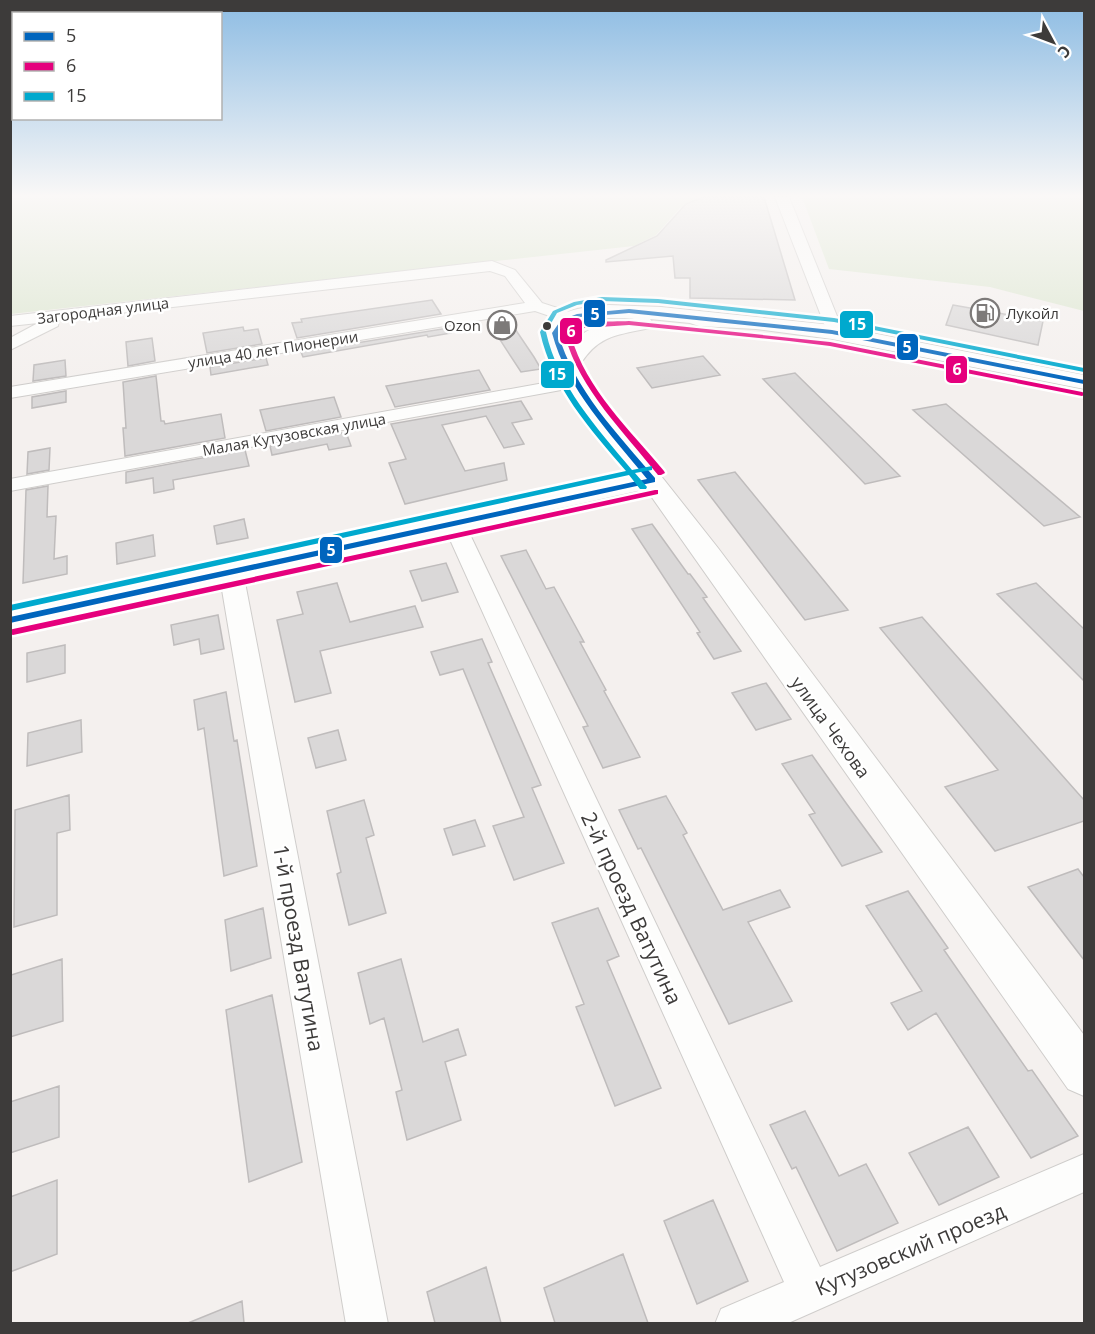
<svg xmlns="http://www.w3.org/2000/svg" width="1095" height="1334" font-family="'Open Sans',sans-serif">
	<rect width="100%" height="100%" fill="#f4f0ee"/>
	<!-- green -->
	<path fill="#dce6d0" d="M10 197H702L680 208 656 235 634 246 11 314Z
		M802 197H1084V311L990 287 829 269Z
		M906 351 1084 387V393L904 356Z"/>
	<!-- building -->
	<path fill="#dad8d8" stroke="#bfbcbc" stroke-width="1.5" d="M704 197H764L795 300 690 298V278H675L673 256 606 262V260L657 236 686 204Z
		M432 300 441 314 297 338 292 323 302 322 301 319Z
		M953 305 1043 321 1038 345 946 325Z
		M509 320 534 357 541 369 521 372 491 326Z
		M243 327 244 331 258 329 262 344 207 353 203 333Z
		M448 328 451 333 428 337 427 335 303 357 301 352Z
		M152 338 155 361 128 366 126 342Z
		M703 356 720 375 652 388 637 368Z
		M266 358 268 365 211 375 210 367Z
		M65 360 66 376 33 381 34 365Z
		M479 370 490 390 395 407 386 386Z
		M795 373 900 476 865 484 763 379Z
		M156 376 161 421H164L165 424 221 414 225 438 125 456 123 428H126L123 382Z
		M66 391V402L32 408V397Z
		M334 397 341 417 266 431 260 410Z
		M521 401 532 419 512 423 524 444 504 448 486 416 442 425 465 471 504 463 507 480 405 504 389 463 406 459 391 424Z
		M946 404 1080 517 1044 526 913 410Z
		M346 432 351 446 329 450 327 444 272 455 270 446Z
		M50 448 49 470 27 474 28 452Z
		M245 450 249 466 173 480 174 489 154 493 153 478 126 483V472Z
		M735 472 848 610 805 620 698 480Z
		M48 486 47 517 56 516 54 559 67 556V574L23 583 26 490Z
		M244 519 248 538 217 544 214 526Z
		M652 524 688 574H690L707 597 703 598 741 651 714 659 697 633 700 632 632 529Z
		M153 535 155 556 117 564 116 543Z
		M526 550 546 589 554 587 584 642H580L606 690 604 691 640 757 603 768 583 727 588 726 501 556Z
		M446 563 458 592 422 601 410 571Z
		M337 583 350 622 415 606 423 627 320 651 331 693 295 702 277 620 303 614 297 592Z
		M1036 583 1084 629V681L997 594Z
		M218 615 224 649 201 654 199 639 174 645 171 625Z
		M922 617 1084 800V821L995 851 945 787 998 770 880 628Z
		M482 639 492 662 488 663 541 785 532 788 564 863 514 880 493 826 524 817 463 669 440 675 431 652Z
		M65 645V673L27 682V653Z
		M766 683 791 719 756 730 732 693Z
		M226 692 234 741 237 740 257 866 224 876 204 728 198 730 194 700Z
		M81 720 82 752 27 766 28 733Z
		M338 730 346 760 316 768 308 738Z
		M812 755 846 803 882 852 842 866 809 815 815 813 782 764Z
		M69 795 70 830 57 833V915L14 927 15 810Z
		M666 796 687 833 683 835 723 910 780 890 790 907 748 922 792 1001 729 1024 641 848 638 849 619 810Z
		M364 800 374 835 366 838 386 913 349 925 337 874 341 872 327 811Z
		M475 820 485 846 453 855 444 829Z
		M1078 869 1084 877V960L1028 887Z
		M908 891 948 948 944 950 1028 1071 1032 1070 1078 1136 1031 1158 936 1013 908 1030 891 1003 922 991 866 906Z
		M263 908 271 958 231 971 225 920Z
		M598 908 619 956 607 961 661 1088 615 1106 576 1007 584 1004 552 923Z
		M62 959 63 1021 10 1037 11 975Z
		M401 959 423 1042 458 1029 466 1055 445 1062 461 1120 407 1140 396 1092 402 1090 384 1018 370 1024 358 973Z
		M272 995 302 1162 249 1182 226 1010Z
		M59 1086V1137L10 1153V1102Z
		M805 1111 839 1176 866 1164 898 1223 837 1251 796 1167 792 1169 770 1125Z
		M968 1127 999 1177 939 1205 909 1153Z
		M57 1180V1254L10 1272V1197Z
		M713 1200 748 1281 697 1304 664 1221Z
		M623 1254 648 1323H555L544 1288Z
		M486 1267 501 1323H435L427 1292Z
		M242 1301 244 1323H188Z"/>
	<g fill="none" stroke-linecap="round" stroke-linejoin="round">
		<!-- street casing -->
		<g stroke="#cfcdcb" stroke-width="2">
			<path id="street" d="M775 197H789L841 326 838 336H826L824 332 825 326Z
				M492 261 515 270 542 303 576 314 578 318 570 323 535 311 10 398V387L525 303 505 276 490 271 59 320 58 326 10 350V338L38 323 10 326V316Z
				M577 377 583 378 586 382 583 386 10 491V479Z
				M454 517 462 519 465 524 820 1267 1084 1154V1192L786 1324H715L721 1309 784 1282 443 524 446 519Z
				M231 564 239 567 243 572 388 1324H346L219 572 223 567Z"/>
		</g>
		<!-- secondary casing -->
		<g stroke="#cfcdcb" stroke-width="2">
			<path id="secondary" d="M609 305 661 307 832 325 1084 375V389L832 339 756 329 699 326 690 323 650 319 653 323 650 328C619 335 600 334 581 363L589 382 601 400 718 548 1084 1035V1096L1068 1089 646 489 10 631V609L635 476C609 443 542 370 546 328 560 308 587 307 609 305ZM609 318H634C611 322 583 326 570 347L568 330 576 323Z"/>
		</g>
		<!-- street -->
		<use href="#street" fill="#fdfdfc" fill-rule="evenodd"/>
		<!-- secondary -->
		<use href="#secondary" fill="#fdfdfc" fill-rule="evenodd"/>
		<!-- bus-1 casing -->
		<g stroke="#fff" stroke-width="5">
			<path id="bus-1" d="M629 309 832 330 1084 380V384L832 334 629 313 580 317 565 322 558 333C574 390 618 434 655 478V482L10 623V617L647 479C611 434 567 390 552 333L561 320 577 314Z"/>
		</g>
		<!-- bus-2 casing -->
		<g stroke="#fff" stroke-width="5">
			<path id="bus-2" d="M629 321 830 342 1082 392 1084 393V395L1082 396 830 346 789 341 629 325 584 328 573 332 571 336C586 389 630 430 664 471L665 473 661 475H658C624 432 580 390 565 336 575 319 611 322 629 321Z
				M655 490H658V494L13 635 10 634V630L13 629Z"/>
		</g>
		<!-- bus-3 casing -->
		<g stroke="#fff" stroke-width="5">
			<path id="bus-3" d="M602 297 658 299 834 318 1084 368V372L834 322 658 303 602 301 577 305 557 313 546 332C558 386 597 428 632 470L652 466V470L635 473 647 487 646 489H640L629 475 10 611V605L626 471C590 429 552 387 540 332L553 311 574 302Z"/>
		</g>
		<!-- bus-1 -->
		<use href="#bus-1" fill="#0065bd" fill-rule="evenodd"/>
		<!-- bus-2 -->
		<use href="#bus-2" fill="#e5007d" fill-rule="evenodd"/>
		<!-- bus-3 -->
		<use href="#bus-3" fill="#00a9ce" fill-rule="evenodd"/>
	</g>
	<!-- sky -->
	<linearGradient id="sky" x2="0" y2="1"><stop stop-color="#8dbce3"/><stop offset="0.51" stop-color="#faf8f7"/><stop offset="1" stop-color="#faf8f7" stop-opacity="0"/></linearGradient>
	<rect width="1095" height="384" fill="url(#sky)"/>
	<!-- icons -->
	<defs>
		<g id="fuel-ring" transform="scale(1.5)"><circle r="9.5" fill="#fff" stroke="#7d7a79" stroke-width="1.5"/><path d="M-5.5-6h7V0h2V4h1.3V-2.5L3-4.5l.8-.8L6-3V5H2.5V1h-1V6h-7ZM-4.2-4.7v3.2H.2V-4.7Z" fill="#7d7a79"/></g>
		<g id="shop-ring" transform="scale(1.5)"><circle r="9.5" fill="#fff" stroke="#7d7a79" stroke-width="1.5"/><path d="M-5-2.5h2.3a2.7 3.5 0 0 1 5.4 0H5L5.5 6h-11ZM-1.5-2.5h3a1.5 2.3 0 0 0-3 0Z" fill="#7d7a79"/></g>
	</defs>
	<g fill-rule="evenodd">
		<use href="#fuel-ring" x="985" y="313"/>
		<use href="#shop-ring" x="502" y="325"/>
	</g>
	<!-- markers -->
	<circle fill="#3d3b3a" stroke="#fff" stroke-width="2" cx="547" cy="326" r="5"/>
	<g text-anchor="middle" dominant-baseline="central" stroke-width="5" stroke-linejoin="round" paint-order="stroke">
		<!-- far-street labels -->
		<g font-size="15" fill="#3d3b3a" stroke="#fff">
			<text transform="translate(103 310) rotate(-7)">Загородная улица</text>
			<text transform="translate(273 349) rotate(-9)">улица 40 лет Пионерии</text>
			<text transform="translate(294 434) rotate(-10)">Малая Кутузовская улица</text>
		</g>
		<!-- far-poi labels -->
		<g font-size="15" fill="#3d3b3a" stroke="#fff" text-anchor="start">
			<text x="1006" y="313">Лукойл</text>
			<text x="481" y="325" text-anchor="end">Ozon</text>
		</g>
		<!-- street labels -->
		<g font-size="18" fill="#3d3b3a" stroke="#fff">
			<text transform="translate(831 727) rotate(54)">улица Чехова</text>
		</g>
		<!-- near-street labels -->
		<g font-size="21" fill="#3d3b3a" stroke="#fff">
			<text transform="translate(632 908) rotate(65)">2-й проезд Ватутина</text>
			<text transform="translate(299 948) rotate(80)">1-й проезд Ватутина</text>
			<text transform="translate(910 1249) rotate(-23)">Кутузовский проезд</text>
		</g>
	</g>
	<g stroke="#fff" stroke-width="2">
		<rect x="583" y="299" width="23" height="29" rx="6" fill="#0065bd"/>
		<rect x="839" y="310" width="35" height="29" rx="6" fill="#00a9ce"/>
		<rect x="559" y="317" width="24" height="28" rx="6" fill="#e5007d"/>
		<rect x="896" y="333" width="23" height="28" rx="6" fill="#0065bd"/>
		<rect x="945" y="355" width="23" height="29" rx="6" fill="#e5007d"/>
		<rect x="540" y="360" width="35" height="29" rx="6" fill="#00a9ce"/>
		<rect x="319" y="536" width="24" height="28" rx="6" fill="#0065bd"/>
	</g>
	<g font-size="16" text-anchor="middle" font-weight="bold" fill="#fff">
		<text x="595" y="320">5</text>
		<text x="857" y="330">15</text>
		<text x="571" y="337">6</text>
		<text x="907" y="353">5</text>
		<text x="957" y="375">6</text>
		<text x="557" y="380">15</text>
		<text x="331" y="556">5</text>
	</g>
	<!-- border -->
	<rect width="1095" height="1334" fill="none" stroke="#3d3b3a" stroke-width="24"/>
	<!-- legend -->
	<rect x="12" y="12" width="210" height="108" fill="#ffffff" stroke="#b1b1b0" stroke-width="1.5"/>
	<rect x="24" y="32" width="30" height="9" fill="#0065bd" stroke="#b1b1b0" stroke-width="1.5"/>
	<text x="66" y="42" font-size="18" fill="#3d3b3a">5</text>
	<rect x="24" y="62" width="30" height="9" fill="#e5007d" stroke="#b1b1b0" stroke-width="1.5"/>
	<text x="66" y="72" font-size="18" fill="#3d3b3a">6</text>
	<rect x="24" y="92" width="30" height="9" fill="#00a9ce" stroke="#b1b1b0" stroke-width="1.5"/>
	<text x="66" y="102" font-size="18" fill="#3d3b3a">15</text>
	<!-- north arrow -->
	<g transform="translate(1053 42) rotate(131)" stroke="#ffffff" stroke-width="4.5" paint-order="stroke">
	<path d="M0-4.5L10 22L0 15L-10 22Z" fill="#3d3b3a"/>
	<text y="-9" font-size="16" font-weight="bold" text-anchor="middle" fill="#3d3b3a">С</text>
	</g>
</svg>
